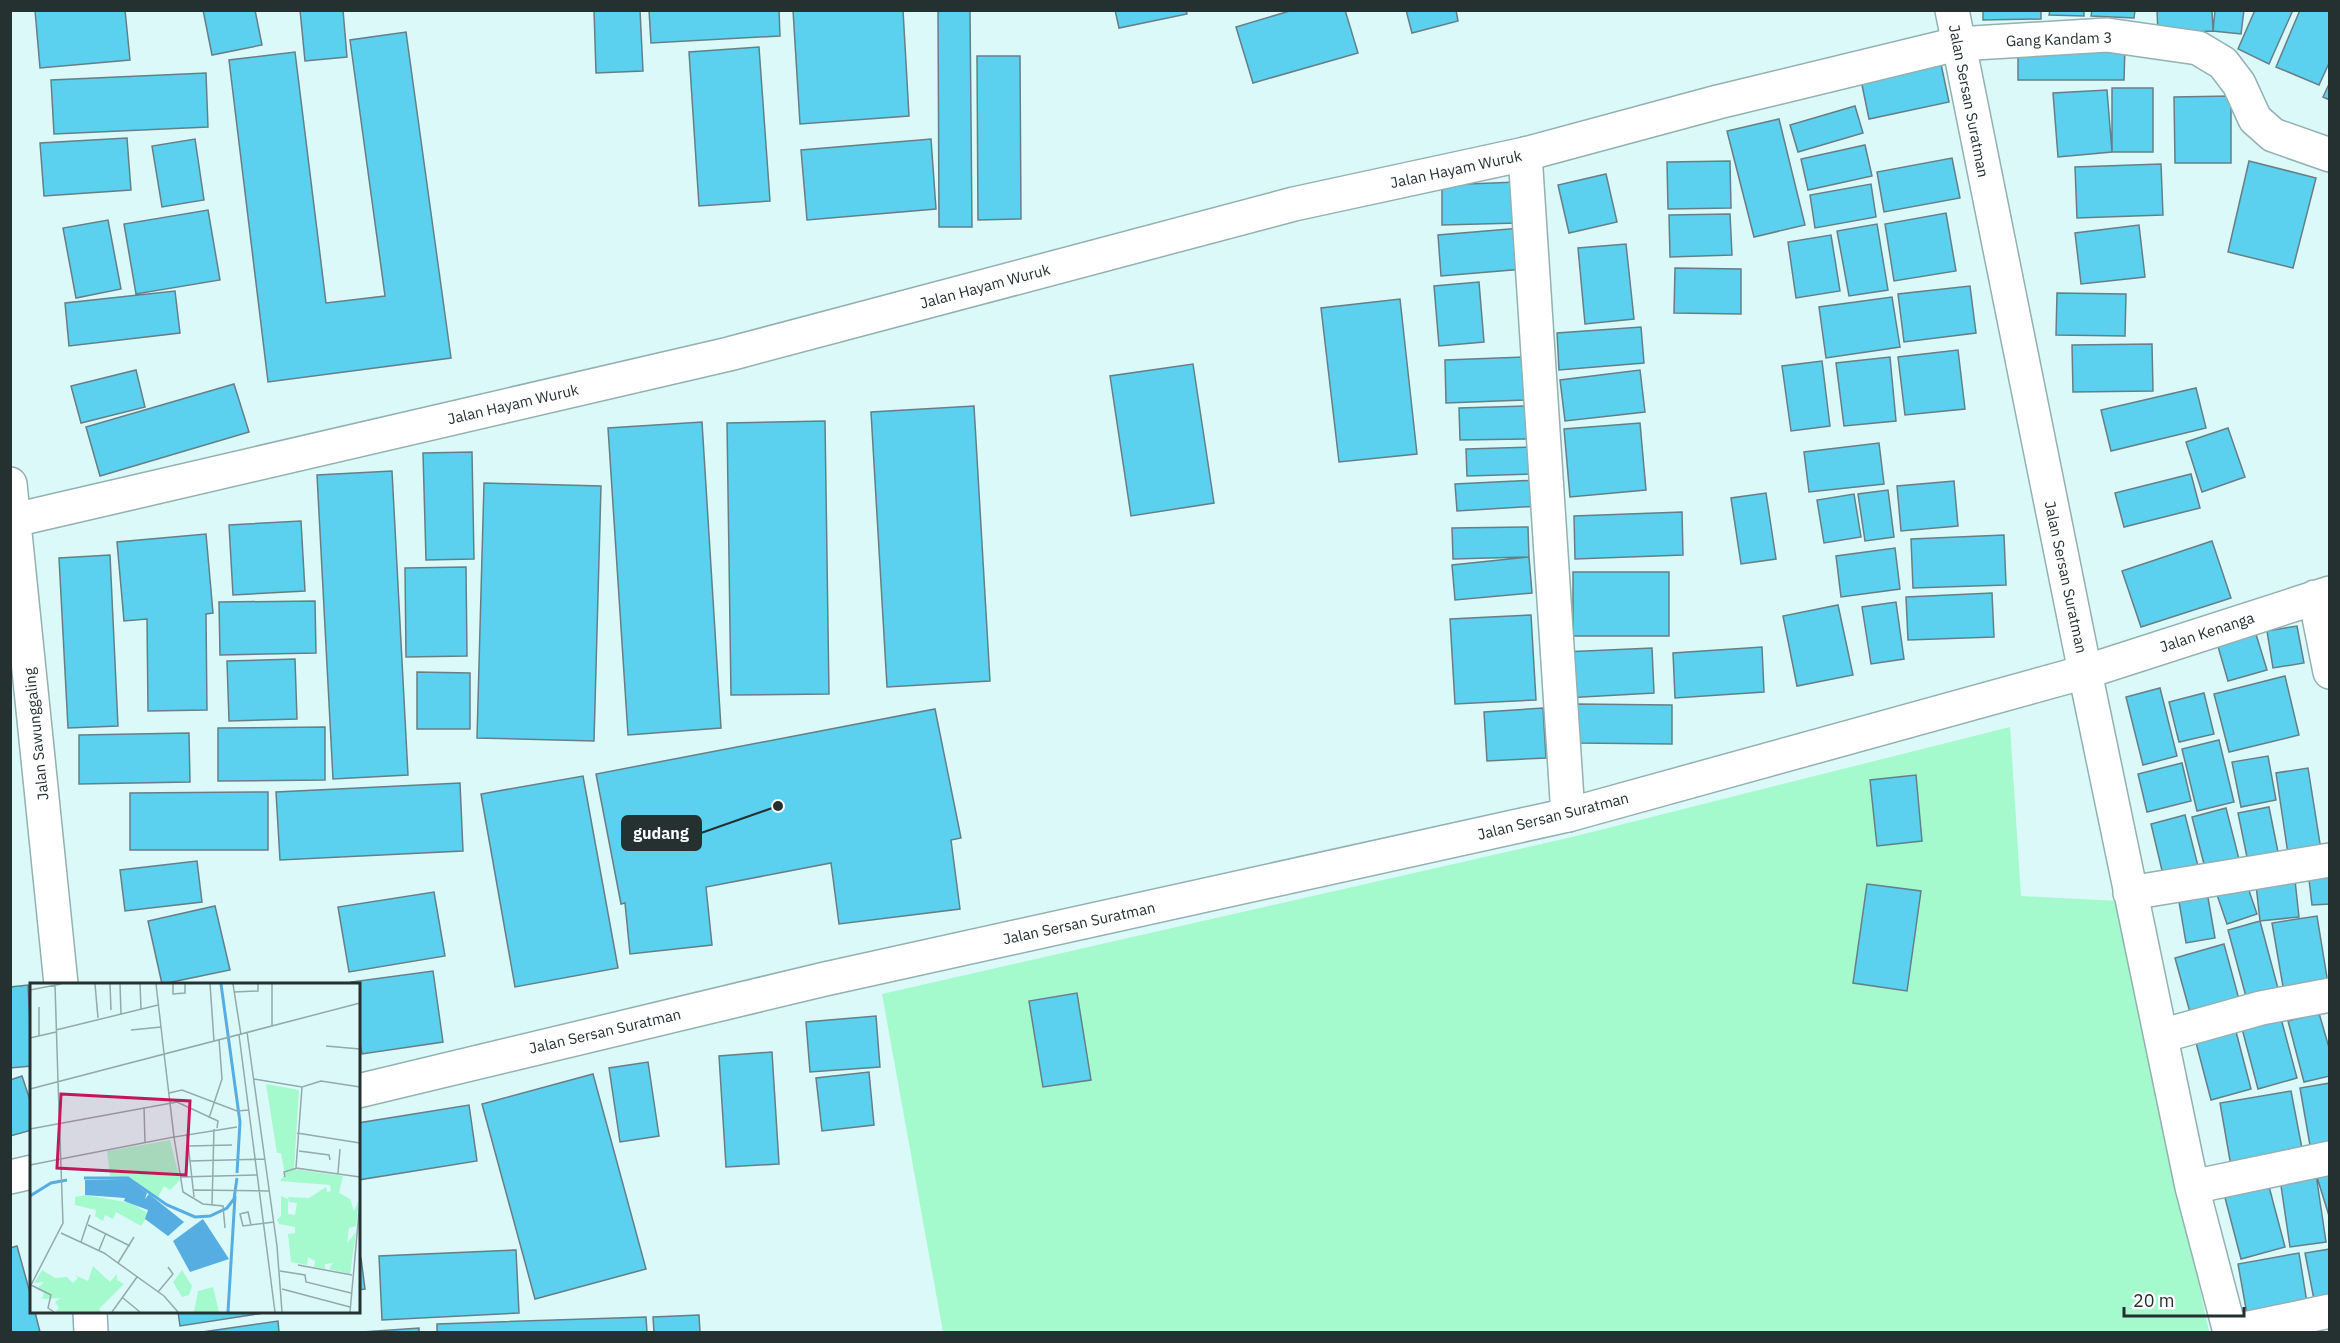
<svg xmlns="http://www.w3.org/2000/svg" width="2340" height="1343" font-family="'IBM Plex Sans',sans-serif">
	<rect width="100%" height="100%" fill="#dcf9fa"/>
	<!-- green -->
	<path fill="#a4f9cd" d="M2010 727 2021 896 2119 901 2209 1332H943L882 994 1572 837Z"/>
	<!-- building -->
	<path fill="#5bd0ef" stroke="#667f86" stroke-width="1.5" d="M35 10H125L130 60 40 68Z
		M203 10H255L262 45 212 55Z
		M300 10H343L347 57 305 61Z
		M594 10H640L643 71 596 73Z
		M649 10H779L780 36 651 43Z
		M793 10H903L909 116 800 124Z
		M938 10H970L972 227H939Z
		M1115 10H1186L1187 14 1119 28Z
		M1293 10H1345L1358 53 1253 83 1236 27Z
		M1406 10H1456L1458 21 1412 33Z
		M1983 10H2041V19L1983 20Z
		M2050 10H2084V16L2049 15Z
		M2092 10H2135L2134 18 2091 16Z
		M2157 10H2212L2213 31 2158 34Z
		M2215 10H2244L2241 34 2213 31Z
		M2255 10H2293L2269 64 2238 49Z
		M2300 10H2330V61L2319 85 2276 67Z
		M406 32 451 358 268 382 229 60 295 52 326 303 385 296 350 40Z
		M2018 46H2125L2124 80H2018Z
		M759 47 770 201 699 206 689 52Z
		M977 56H1020L1021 219 978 220Z
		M1941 64 1949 102 1869 119 1861 80Z
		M206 73 208 127 54 134 51 80Z
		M2330 82V100L2323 97Z
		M2112 88H2153V152H2112Z
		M2107 90 2112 152 2058 157 2053 93Z
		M2231 96V163H2175L2174 97Z
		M1855 106 1863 133 1798 152 1790 125Z
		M1779 119 1805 225 1754 237 1727 131Z
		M127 138 131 190 44 196 40 143Z
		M195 139 204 200 162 207 152 146Z
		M931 139 936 209 807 220 801 150Z
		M1865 145 1872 176 1808 190 1801 159Z
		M1952 158 1960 198 1884 212 1877 172Z
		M1730 161 1731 208 1668 209 1667 162Z
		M2249 161 2316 178 2293 268 2228 252Z
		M2161 164 2163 215 2077 218 2075 167Z
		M1606 174 1617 222 1569 233 1558 185Z
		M1517 182 1518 223 1442 225V185Z
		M1871 184 1876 217 1815 228 1810 195Z
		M208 210 220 280 136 294 124 224Z
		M1946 213 1956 271 1894 281 1885 224Z
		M1730 214 1732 255 1670 257 1669 215Z
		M108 220 121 289 76 298 63 228Z
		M1877 224 1888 290 1849 296 1837 231Z
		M2139 225 2145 277 2081 284 2075 233Z
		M1521 228 1524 269 1441 276 1438 235Z
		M1831 235 1840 291 1796 298 1788 242Z
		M1626 244 1634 319 1585 324 1578 248Z
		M1675 268 1741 269V314L1674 313Z
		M1479 282 1484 342 1439 346 1434 286Z
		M1970 286 1976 333 1904 342 1898 294Z
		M175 291 180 333 69 346 65 303Z
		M2057 293 2126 294 2125 336 2056 335Z
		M1892 297 1900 347 1826 358 1819 307Z
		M1400 299 1417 454 1339 462 1321 308Z
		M1641 327 1644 363 1559 370 1557 333Z
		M2152 344 2153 391 2073 392 2072 345Z
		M1958 350 1965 409 1905 415 1898 357Z
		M1524 357 1525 400 1446 403 1445 360Z
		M1890 357 1896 421 1844 426 1836 363Z
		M1822 361 1830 426 1791 431 1782 366Z
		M1193 364 1214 503 1131 516 1110 376Z
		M136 370 145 407 81 423 71 386Z
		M1640 370 1645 412 1565 421 1560 380Z
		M234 384 249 432 100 476 86 427Z
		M2196 388 2206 428 2111 451 2101 410Z
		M974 406 990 681 887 687 871 412Z
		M1527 406 1528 439 1460 440 1459 408Z
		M825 421 829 694 731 695 727 423Z
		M702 422 721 728 628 735 608 428Z
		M1640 423 1646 490 1570 497 1564 429Z
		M2228 428 2245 477 2202 492 2186 442Z
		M1879 443 1884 484 1809 492 1804 452Z
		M1532 447 1533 474 1467 476 1466 449Z
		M472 452 474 559 426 560 423 453Z
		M392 471 408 775 333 779 317 475Z
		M2191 474 2200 508 2124 527 2115 493Z
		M1538 480 1539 506 1457 511 1455 484Z
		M1954 481 1958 526 1901 531 1897 486Z
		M484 483 601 486 594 741 477 738Z
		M1888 490 1894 537 1865 541 1858 494Z
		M1766 493 1776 559 1741 564 1731 498Z
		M1854 494 1861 537 1824 543 1817 500Z
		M1682 512 1683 555 1575 559 1574 516Z
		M301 521 305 591 233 595 229 525Z
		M1528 527 1529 557 1453 559 1452 528Z
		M206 534 213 613 206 614 207 710 148 711 147 619 124 621 117 542Z
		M2004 535 2006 585 1913 588 1911 539Z
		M2212 541 2231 598 2141 627 2122 571Z
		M1895 548 1900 589 1841 597 1836 556Z
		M110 555 118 726 68 728 59 558Z
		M1529 557 1532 593 1455 600 1452 565Z
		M466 567 467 656 406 657 405 568Z
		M1573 572H1669V636H1573Z
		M1992 593 1994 637 1908 640 1906 597Z
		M315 601 316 653 220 655 219 602Z
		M1896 602 1904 659 1871 664 1862 607Z
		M1838 605 1853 675 1797 686 1783 616Z
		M1531 615 1536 700 1455 704 1450 619Z
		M2297 626 2304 663 2273 668 2267 631Z
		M2255 631 2267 670 2228 681 2217 643Z
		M1762 647 1764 692 1675 698 1673 653Z
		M1652 648 1654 693 1565 698 1563 652Z
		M295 659 297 719 229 721 227 661Z
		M417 672 470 673V729H417Z
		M2285 676 2299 735 2229 752 2214 694Z
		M2160 688 2177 756 2143 765 2126 697Z
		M2204 693 2214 734 2179 742 2169 702Z
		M1576 704 1672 705V744L1576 743Z
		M1543 708 1546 758 1487 761 1484 712Z
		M935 709 961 838 951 840 960 909 839 924 831 863 706 887 712 945 630 954 625 903 621 904 596 774Z
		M325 727V780L218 781V728Z
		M189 733 190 782 79 784V735Z
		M2219 740 2234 802 2197 811 2182 749Z
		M2268 756 2276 800 2241 807 2232 762Z
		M2182 763 2191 801 2147 812 2138 774Z
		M2308 768 2322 856 2289 861 2276 773Z
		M1916 775 1922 841 1877 846 1870 780Z
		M583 776 618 968 515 987 481 794Z
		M460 783 463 851 280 860 276 792Z
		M268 792V850H130V793Z
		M2269 807 2280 862 2249 867 2238 813Z
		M2226 808 2241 867 2207 876 2192 817Z
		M2185 815 2199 870 2164 879 2151 824Z
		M197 861 202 902 125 911 120 870Z
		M2330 869V904L2312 905 2308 871Z
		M2294 871 2299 917 2260 921 2255 876Z
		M2244 876 2257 914 2227 924 2214 886Z
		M1867 884 1921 891 1907 991 1853 983Z
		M2206 886 2215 938 2186 943 2177 890Z
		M434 892 445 956 349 972 338 907Z
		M215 906 230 970 162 984 148 921Z
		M2317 916 2329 990 2285 998 2272 923Z
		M2260 921 2280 996 2248 1004 2228 930Z
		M2224 944 2240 1003 2191 1016 2175 958Z
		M433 971 443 1042 362 1054 358 1031V984H352L351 982Z
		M28 985 32 1066 10 1068V987Z
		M1077 993 1091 1080 1043 1087 1029 1001Z
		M2279 1011 2297 1078 2258 1089 2240 1021Z
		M2319 1013 2330 1051V1076L2304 1082 2288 1021Z
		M876 1016 880 1067 810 1072 806 1022Z
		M2234 1024 2251 1089 2211 1100 2194 1035Z
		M772 1052 779 1164 726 1167 719 1056Z
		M648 1062 659 1136 620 1142 609 1068Z
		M869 1072 874 1125 822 1131 816 1078Z
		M593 1074 646 1269 535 1299 482 1104Z
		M22 1076 32 1106V1130L10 1136V1080Z
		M2330 1083V1154L2312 1157 2300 1088Z
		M2291 1091 2304 1159 2232 1172 2220 1103Z
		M469 1105 477 1161 358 1180V1123Z
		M2330 1170V1219L2316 1174Z
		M2316 1174 2326 1242 2290 1247 2280 1179Z
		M2267 1179 2285 1247 2241 1259 2223 1190Z
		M17 1246 32 1300V1312H35L40 1332H10V1248Z
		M2330 1249V1308L2316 1310 2305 1253Z
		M516 1250 519 1313 382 1320 379 1256Z
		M2299 1253 2308 1309 2248 1320 2238 1264Z
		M358 1258H361L365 1289 358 1290Z
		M178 1312H271L180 1326Z
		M699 1315 700 1332H654L653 1317Z
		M646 1317 647 1332H437V1324Z
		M278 1321 279 1332H202Z
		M419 1328V1332H362Z"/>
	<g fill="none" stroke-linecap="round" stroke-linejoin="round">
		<!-- street casing -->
		<g stroke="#94b0b1" stroke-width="36">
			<path id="street" d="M1957 44 2107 35 2198 48 2223 63 2239 84 2255 119 2273 135 2330 155
				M1525 154 1568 815
				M2315 597 2330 672
				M2130 893 2330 860
				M2161 1036 2261 1008 2330 995
				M2192 1187 2330 1158
				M2230 1332 2192 1187 2085 672 2330 593
				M2230 1332 2330 1311"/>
		</g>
		<!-- secondary casing -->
		<g stroke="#94b0b1" stroke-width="36">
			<path id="secondary" d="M10 521 729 354 1294 204 1525 154 1718 102 1957 44
				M358 1091 825 979 1568 815 2085 672 1952 10
				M10 1177 32 1172"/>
		</g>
		<!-- primary casing -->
		<g stroke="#94b0b1" stroke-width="36">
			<path id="primary" d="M10 484 61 984
				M90 1312 91 1332"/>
		</g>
		<!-- street -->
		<use href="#street" stroke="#fff" stroke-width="33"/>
		<!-- secondary -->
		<use href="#secondary" stroke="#fff" stroke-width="33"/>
		<!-- primary -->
		<use href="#primary" stroke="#fff" stroke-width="33"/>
	</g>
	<g text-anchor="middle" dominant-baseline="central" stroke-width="4.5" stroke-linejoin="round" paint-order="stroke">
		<!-- street labels -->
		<g font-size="15" fill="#253131" stroke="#fff">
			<text transform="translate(2059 39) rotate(-2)">Gang Kandam 3</text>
			<text transform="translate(1969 101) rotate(79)">Jalan Sersan Suratman</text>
			<text transform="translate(1456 169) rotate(-12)">Jalan Hayam Wuruk</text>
			<text transform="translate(985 286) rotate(-15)">Jalan Hayam Wuruk</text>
			<text transform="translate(513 404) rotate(-13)">Jalan Hayam Wuruk</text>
			<text transform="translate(2066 577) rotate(78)">Jalan Sersan Suratman</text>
			<text transform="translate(2207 632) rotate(-18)">Jalan Kenanga</text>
			<text transform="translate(36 734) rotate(-96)">Jalan Sawunggaling</text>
			<text transform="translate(1553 816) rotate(-14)">Jalan Sersan Suratman</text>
			<text transform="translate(1079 923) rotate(-12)">Jalan Sersan Suratman</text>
			<text transform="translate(605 1031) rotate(-13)">Jalan Sersan Suratman</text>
		</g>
	</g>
	<!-- overview -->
	<g transform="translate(30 983)">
		<rect width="330" height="330" fill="#dcf9fa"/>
		<path d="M236 101 269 107 264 186 313 193 309 210 320 216 324 228 329 217 326 243 319 245 317 260 326 249 320 291 299 286 303 280 295 281V286L284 284 285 278 278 274 277 282 261 279 258 251 265 250V244L249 241 247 237 251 233V213L258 216V231L265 232 267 220 259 219 258 214 279 215 296 204 297 209 301 208 300 202 250 198 255 191 251 170H247ZM140 157 150 197 140 207 134 203 128 214 101 195 80 193 77 168ZM55 212 101 220 119 231 111 243 86 229 83 236 75 232 73 238 65 233 66 227 45 222V214ZM63 283 80 299 87 291V297L94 301 69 326 71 329H25L29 325 25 319 31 315 12 316 14 310 7 306 14 299 4 300 12 287 25 295 37 294 43 300 48 295 45 292 58 298ZM152 287 162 303 159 312 152 314 143 299ZM183 304 189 329H164L168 308Z" fill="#a4f9cd"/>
		<path d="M98 196 117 210 115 216 119 211 154 239 138 253 115 236 118 227 94 218 95 215 55 212V197ZM173 236 199 276 160 289 143 258Z" fill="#55ade1"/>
		<path fill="none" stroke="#55ade1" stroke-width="3" d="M191 1 210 139 207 190M54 195H98L137 222 165 234 180 233 197 225 204 216 207 195M0 213 21 200 37 197M198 329 205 213"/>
		<path fill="none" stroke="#93a9aa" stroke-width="1.5" d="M65 1 68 35M80 1 81 27M90 1 91 31M110 1 111 26M126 1 134 70M143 1V11L155 10V1M180 1 184 58M203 1 211 52M25 2 28 98M0 7 31 1M204 9 228 8V1M9 24V53M242 43V1M26 47 128 22M101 47 131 44M217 49 247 263 252 329M209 52 245 329M0 55 26 49M296 63 330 66M224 96 272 104 291 98 330 104M272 104 266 185 330 194M0 106 330 20M139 110 152 107 207 128 219 127M114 124 115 159M179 135 192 96 189 56M0 146 147 119 188 138 187 145M267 150 330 160M157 151 164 214M159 163 202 162M269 168 299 172 300 177M160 178 235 176M0 182 144 154 134 70M308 190 310 166M150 194 228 192M255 194 254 189 267 185M164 207 239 208M182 222 184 146M58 242 100 263M221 242 218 229 210 231 213 243 244 239M195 245 193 223 173 221 153 209 144 154 207 144M31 250 74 270 134 313 148 329M51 259 60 232M69 267 76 250M88 280 104 254M268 282 322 292M250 288 275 292 276 299 321 310M1 302 21 312 18 325 24 329M0 304 33 240 28 98M252 306 320 324M128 309 143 291 138 284M93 315 110 329M82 329 107 294M320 329 330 218"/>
		<path fill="#c2185b" fill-opacity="0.15" stroke="#c2185b" stroke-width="3" d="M31 111 160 118 156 192 27 185Z"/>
		<rect width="330" height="330" fill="none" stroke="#253131" stroke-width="3"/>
	</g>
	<!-- callouts -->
	<path fill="none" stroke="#253131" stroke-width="2" d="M778 806L701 833"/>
	<circle fill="#253131" stroke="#fff" stroke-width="2" cx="778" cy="806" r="6"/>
	<rect fill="#253131" stroke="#253131" stroke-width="2" x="622" y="816" width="79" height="34" rx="6"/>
	<g font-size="16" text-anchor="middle" font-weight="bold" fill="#fff">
		<text x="661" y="839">gudang</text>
	</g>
	<!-- border -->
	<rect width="2340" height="1343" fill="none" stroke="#253131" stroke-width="24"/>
	<!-- scale -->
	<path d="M2124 1307v9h120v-9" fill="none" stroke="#253131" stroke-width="3"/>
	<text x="2133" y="1307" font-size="18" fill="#253131" stroke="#ffffff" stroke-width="4.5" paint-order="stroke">20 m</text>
</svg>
